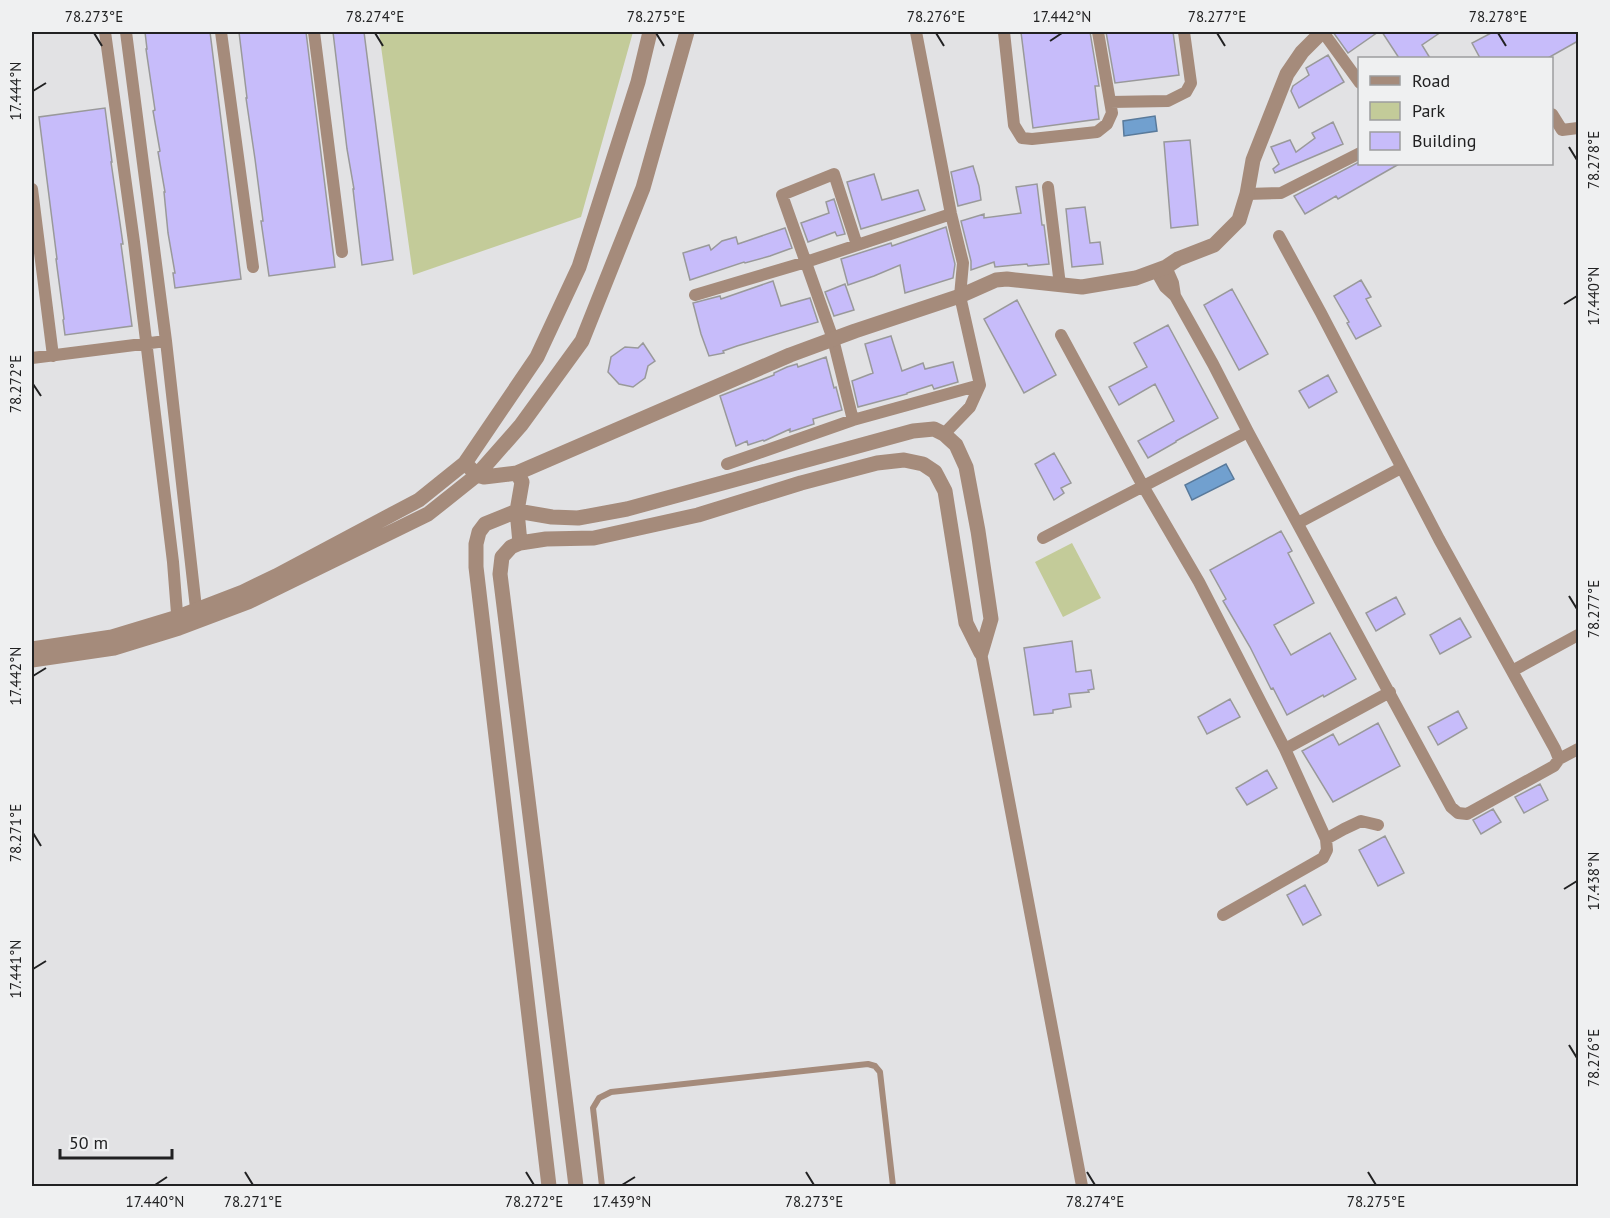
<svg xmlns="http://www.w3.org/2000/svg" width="1610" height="1218" font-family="'PT Sans',sans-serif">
	<rect width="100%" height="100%" fill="#e2e2e4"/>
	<!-- green -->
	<path fill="#c3cb99" d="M379 32H633L581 217 413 275Z
		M1072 543 1101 598 1063 617 1035 562Z"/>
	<!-- water -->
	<path fill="#71a0cf" stroke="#597a9b" stroke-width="1.5" d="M1155 116 1157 131 1124 136 1123 121Z
		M1226 464 1234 479 1192 500 1185 485Z"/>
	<!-- building -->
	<path fill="#c7bcfa" stroke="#99999a" stroke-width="1.5" d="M145 32H210L241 279 175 288 173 273H175L168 233 164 192H165L158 152 160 151 153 111 155 110 146 49H147Z
		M239 32H306L335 267 269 276 261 221H263L255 159 246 98H247Z
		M333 32H364L393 260 362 265 353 189H354L347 149Z
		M1021 32H1090L1099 86H1095L1099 119 1033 128Z
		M1106 32H1173L1179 75 1115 83Z
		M1333 32H1378L1348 53Z
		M1382 32H1441L1422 45 1430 58H1399Z
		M1493 32H1578V41L1548 58H1480L1472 43Z
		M1328 55 1344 82 1299 108 1291 91 1293 86 1309 75 1306 68Z
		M105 108 112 162H111L120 223 123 244H121L132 326 65 335 63 320 64 319 56 259H57L39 117Z
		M1333 122 1343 144 1275 173 1273 169 1279 164 1271 147 1290 140 1296 152 1315 138 1312 133Z
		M1190 140 1198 225 1171 228 1164 142Z
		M1359 162 1399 164 1338 199 1336 196 1305 214 1294 196Z
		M973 166 979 186 981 200 958 206 951 172Z
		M874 174 882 200 918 190 925 210 861 229 847 182Z
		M1037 184 1042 225H1044L1049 264 1028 266 1027 264 995 267 994 262 971 270V261L961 221 984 214V218L1021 213 1016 187Z
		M834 199 845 234 837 236 835 232 808 242 801 223 829 213 826 202Z
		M1085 207 1090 243 1100 242 1103 264 1072 267 1066 209Z
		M946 227 955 264 953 278 905 293 900 265 874 276 848 285 841 259 891 243 892 246Z
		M785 228 792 248 770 256 745 263 744 262 690 280 683 253 709 245 711 250 722 241 736 237 738 244Z
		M1361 280 1371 297 1366 299 1381 326 1356 339 1347 323 1349 322 1334 296Z
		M773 281 781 306 810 298 818 322 737 346 723 351 724 353 709 356 701 334 693 303 720 296 721 299Z
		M845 284 854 310 834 316 825 292Z
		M1232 289 1268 354 1239 370 1204 305Z
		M1017 300 1056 375 1024 393 984 319Z
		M1168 325 1218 418 1176 441V442L1148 458 1138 441 1174 421 1155 384 1119 405 1109 387 1147 367 1134 343Z
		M891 336 902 371 923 363 925 369 953 362 958 382 934 389 932 385 907 393V394L858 407 852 381 873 373 865 344Z
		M643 343 655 361 648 366 645 378 633 387 619 384 608 372 611 357 625 347 638 348Z
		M826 357 834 388 836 387 842 410 813 419 814 424 790 432V429L764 441 763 440 748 445 747 441 736 446 720 396 774 375V373L787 367 797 364 798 367Z
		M1328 375 1337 392 1309 408 1299 391Z
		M1054 453 1071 483 1061 488 1064 493 1054 500 1035 464Z
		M1281 531 1292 551 1288 553 1314 603 1274 625 1291 655 1330 633 1356 679 1324 697 1323 695 1287 715 1273 688 1271 689 1250 647 1223 601 1226 599 1210 570Z
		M1396 597 1405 614 1376 631 1366 613Z
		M1460 618 1471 637 1440 654 1430 635Z
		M1072 641 1076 672 1091 670 1094 689 1088 690 1089 692 1069 694 1071 707 1053 710V713L1034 715 1024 648Z
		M1230 699 1240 717 1207 734 1198 717Z
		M1458 711 1467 728 1438 745 1428 727Z
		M1378 723 1400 766 1333 802 1302 751 1333 734 1339 745Z
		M1267 770 1277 788 1247 805 1236 788Z
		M1540 784 1548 800 1524 813 1515 797Z
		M1493 809 1501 822 1481 834 1473 820Z
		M1385 836 1404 873 1378 886 1359 850Z
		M1305 885 1321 915 1303 925 1287 895Z"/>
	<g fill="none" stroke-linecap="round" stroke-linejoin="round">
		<!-- service -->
		<path stroke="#a58b7b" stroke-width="6" d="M602 1186 593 1108 599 1098 611 1092 868 1064 875 1066 880 1072 893 1186"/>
		<!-- minor -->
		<path stroke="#a58b7b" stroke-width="12" d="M105 32 134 242 173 562 178 626
			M126 32 166 341 197 617
			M221 32 253 267
			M314 32 342 252
			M916 32 951 214 963 263 960 296 980 385 970 407 944 434
			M1004 32 1014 125 1022 138 1032 139 1097 132 1107 124 1112 113 1098 32
			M1323 32 1360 83
			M1110 102 1168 101 1186 92 1191 83 1184 32
			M1552 114 1562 130 1578 128
			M1048 187 1060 285
			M32 189 53 356
			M1247 194 1281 193 1360 153
			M1279 236 1321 313 1439 539 1555 749 1559 759
			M1166 267 1173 283 1175 296
			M1156 271 1165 287 1175 296 1213 364 1248 432 1451 807 1458 813 1467 814 1554 766 1559 759 1578 749
			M695 295 806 262 951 214
			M1061 335 1143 486 1199 582 1285 749 1326 839 1327 850 1323 858 1223 915
			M32 358 166 341
			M853 420 833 339 782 195 834 174 857 245
			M727 464 853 420 980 385
			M1298 523 1401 468
			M1043 538 1248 432
			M981 653 1082 1186
			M1512 671 1578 635
			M1285 749 1390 692
			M1326 839 1344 829 1361 821 1378 825"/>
		<!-- tertiary -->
		<path stroke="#a58b7b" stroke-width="15" d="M465 463 477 475 484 477 517 473 790 355 855 331 960 296 996 280 1007 279 1082 287 1136 278 1166 267 1178 259 1214 245 1239 220 1247 194 1253 160 1287 74 1302 52 1322 32
			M517 473 522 482 517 511 520 543
			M32 649 112 637 178 617 243 592 276 576 419 500 465 463 537 357 579 267 638 82 650 32
			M32 660 114 648 179 628 248 602 428 514 477 475 521 425 582 341 643 188 687 32
			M549 1186 476 567V544L479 532 485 524 517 511 552 517 578 518 627 509 913 431 934 429 944 434 956 445 966 467 978 531 991 619 981 653 966 623 945 491 935 472 923 464 904 460 877 463 801 483 698 515 594 538 546 539 520 543 511 547 502 557 500 574 576 1186"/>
	</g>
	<!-- ticks -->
	<path fill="none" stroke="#212122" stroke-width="2" d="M94 33 102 46M375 33 383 46M656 33 664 46M936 33 944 46M1217 33 1225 46M1498 33 1506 46M1050 41 1062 33M33 91 46 83M1569 147 1577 160M1564 304 1577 296M33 384 41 396M1569 596 1577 609M33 676 46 668M33 833 41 846M1564 889 1577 881M33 969 46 961M1569 1045 1577 1058M245 1172 253 1185M526 1172 534 1185M806 1172 814 1185M1087 1172 1095 1185M1368 1172 1376 1185M155 1185 167 1177M622 1185 635 1177"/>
	<!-- border -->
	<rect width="1610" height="1218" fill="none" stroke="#eff0f1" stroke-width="66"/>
	<!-- legend -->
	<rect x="1358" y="57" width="195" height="108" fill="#eff0f1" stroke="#9d9d9e" stroke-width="1.5"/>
	<rect x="1370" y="76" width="30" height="9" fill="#a58b7b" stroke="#9d9d9e" stroke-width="1.5"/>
	<text x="1412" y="87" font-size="18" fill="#212122">Road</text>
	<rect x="1370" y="102" width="30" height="18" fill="#c3cb99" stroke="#9d9d9e" stroke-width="1.5"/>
	<text x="1412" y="117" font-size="18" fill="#212122">Park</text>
	<rect x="1370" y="132" width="30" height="18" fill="#c7bcfa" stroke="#9d9d9e" stroke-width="1.5"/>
	<text x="1412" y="147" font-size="18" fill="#212122">Building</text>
	<!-- scale -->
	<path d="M60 1149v9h112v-9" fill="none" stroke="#212122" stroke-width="3"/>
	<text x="69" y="1149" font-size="18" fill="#212122" stroke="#eff0f1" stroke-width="4.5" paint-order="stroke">50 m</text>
	<rect x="33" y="33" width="1544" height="1152" fill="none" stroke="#212122" stroke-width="2"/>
	<g font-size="15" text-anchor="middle" fill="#212122">
		<text x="94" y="22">78.273°E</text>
		<text x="375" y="22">78.274°E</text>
		<text x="656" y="22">78.275°E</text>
		<text x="936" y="22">78.276°E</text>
		<text x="1062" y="22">17.442°N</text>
		<text x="1217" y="22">78.277°E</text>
		<text x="1498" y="22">78.278°E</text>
		<text transform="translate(16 91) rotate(-90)" y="5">17.444°N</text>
		<text transform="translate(1594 160) rotate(-90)" y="5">78.278°E</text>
		<text transform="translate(1594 296) rotate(-90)" y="5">17.440°N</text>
		<text transform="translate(16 384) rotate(-90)" y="5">78.272°E</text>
		<text transform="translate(1594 609) rotate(-90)" y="5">78.277°E</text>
		<text transform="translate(16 676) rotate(-90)" y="5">17.442°N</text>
		<text transform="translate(16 833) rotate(-90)" y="5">78.271°E</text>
		<text transform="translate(1594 881) rotate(-90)" y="5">17.438°N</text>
		<text transform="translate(16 969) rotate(-90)" y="5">17.441°N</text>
		<text transform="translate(1594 1058) rotate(-90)" y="5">78.276°E</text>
		<text x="155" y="1207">17.440°N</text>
		<text x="253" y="1207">78.271°E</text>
		<text x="534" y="1207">78.272°E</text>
		<text x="622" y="1207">17.439°N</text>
		<text x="814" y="1207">78.273°E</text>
		<text x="1095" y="1207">78.274°E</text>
		<text x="1376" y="1207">78.275°E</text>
	</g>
</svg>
